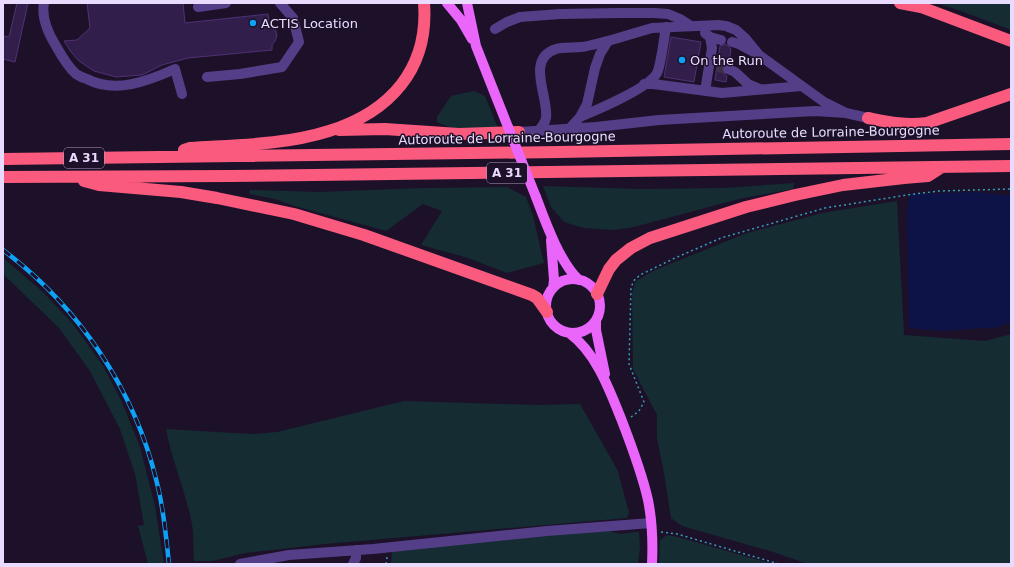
<svg xmlns="http://www.w3.org/2000/svg" width="1014" height="567" font-family="'DejaVu Sans',sans-serif">
	<rect width="100%" height="100%" fill="#1c1129"/>
	<!-- green -->
	<path fill="#152c33" d="M936 3H1011V30L961 11Z
		M474 91 485 96 498 128H451L437 122V117L451 96Z
		M794 183 793 189 739 199 634 227 614 230 584 228 564 222 551 207 543 186 640 189 724 188Z
		M507 187 526 197 533 216 544 263 507 273 468 258 421 245 442 211 423 204 386 231 291 205 275 199 249 194 250 190 319 192 424 188Z
		M897 201 904 335 985 341 1011 334V564H808L773 552 682 526 671 518 664 473 657 438V415L633 369 632 293 636 281 655 270 747 233 822 213Z
		M3 258 43 292 73 324 103 366 121 400 140 447 155 506 164 564H148L138 526 144 525 135 474 120 429 90 371 59 328 3 274Z
		M404 401 539 405 580 404 618 471 629 513 627 518 325 544 245 553 213 561H194C193 549 194 536 192 524 186 492 172 462 166 429L233 433 254 434 277 432Z
		M605 530 621 534 634 532H639L640 547 638 564H391L392 550Z
		M667 535 678 537 773 564H659L660 540Z"/>
	<!-- water -->
	<path fill="#0d1347" d="M977 192 1011 196V321L1000 327 943 331 909 328 907 214 910 194Z"/>
	<!-- building -->
	<path fill="#321e4a" stroke="#503175" d="M17 3H28L15 62 3 59V36L9 37Z
		M87 3H183L185 23 268 14 269 22 275 28 277 36 275 41 272 45V50L188 58 162 65 142 75 116 77 94 71 79 61 71 52 64 41 77 40 90 28Z
		M671 37 701 42 694 82 664 77Z
		M726 44 731 49 729 63 724 64 722 67 723 73 727 76 726 82 715 80 720 46Z"/>
	<g fill="none" stroke-linecap="round" stroke-linejoin="round">
		<!-- minor-tunnel -->
		<path stroke="#3b2f49" stroke-width="10" stroke-dasharray="10 5" stroke-linecap="butt" d="M717 67 728 69"/>
		<!-- path -->
		<path stroke="#359eb8" stroke-width="1.5" stroke-dasharray="2 3" stroke-linecap="butt" d="M631 417 639 411 644 402 629 364 631 287 635 279 642 274 675 258 721 238 825 208 907 195 939 191 1011 189
			M661 532 677 534 779 564
			M386 564 387 557"/>
		<!-- minor -->
		<path stroke="#543e87" stroke-width="10" d="M44 3C41 18 48 33 56 46 61 55 68 67 76 74 79 76 83 78 87 79 115 94 148 81 175 69L182 94
			M198 7 226 3
			M495 29 507 22 520 17 560 14 618 13H655L668 14 680 19 691 26
			M705 33 710 37 721 40
			M732 42 739 44 754 52
			M728 69 735 72 748 84 760 89
			M207 77 240 74 282 67 299 42 293 18 280 3
			M644 84H653L722 93 802 86
			M705 91 712 48 710 37
			M580 117C597 110 649 88 657 73 661 65 664 38 666 27
			M570 128 580 117 587 104 595 68 600 54 608 41 652 28 718 25 726 26 736 30 745 38 759 55 824 102 846 113
			M538 131C542 127 545 123 546 118 549 97 525 59 556 49 564 47 573 48 581 47 590 46 599 43 608 41
			M519 132 596 127 659 120 815 111 846 113 868 118
			M240 564 289 555 373 549 547 531 651 523
			M353 564 356 558V550"/>
		<!-- major -->
		<path stroke="#ea66fa" stroke-width="10" d="M447 3 461 20 472 39
			M467 3 476 46 508 127
			M536 197C545 221 560 263 579 280
			M551 240 554 280 553 288
			M546 306a27 27 0 1 1 54 0a27 27 0 1 1-54 0Z
			M596 321V330L605 374
			M569 333C596 352 610 391 622 421 632 447 642 473 648 500 652 520 653 543 652 564"/>
		<!-- highway -->
		<path stroke="#fa5a7d" stroke-width="12" d="M900 3 921 7 1011 41
			M868 118C888 122 906 126 927 123L1011 94
			M339 130 385 129 459 134 519 132
			M184 150 190 148C236 145 285 145 329 131 390 112 429 69 424 3
			M3 159 559 152 1011 144
			M3 177 230 176 1011 166
			M84 181 99 185 181 192 217 198 294 214 364 235 532 295 537 298 547 312
			M597 294 609 269 616 260 631 248 650 238 746 207 795 195 843 185 904 178 928 176 942 167"/>
		<!-- rail casing -->
		<g stroke="#0ea2f7" stroke-width="4.5">
			<path id="rail" d="M3 250C79 307 135 390 157 483 164 510 166 537 169 564"/>
		</g>
		<!-- rail -->
		<use href="#rail" stroke="#1c1129" stroke-width="3" stroke-dasharray="9" stroke-linecap="butt"/>
		<!-- major-bridge -->
		<path stroke="#ea66fa" stroke-width="10" d="M508 127 536 197"/>
	</g>
	<!-- markers -->
	<g fill="#0ea2f7" stroke="#1c1129" stroke-width="1.5">
		<circle cx="253" cy="23" r="4"/>
		<circle cx="682" cy="60" r="4"/>
	</g>
	<g text-anchor="middle" dominant-baseline="central" stroke-width="3" stroke-linejoin="round" paint-order="stroke">
		<!-- shield labels -->
		<g fill="#1c1129" stroke="#ab9ebe" stroke-width="1">
			<rect x="64" y="148" width="40" height="20" rx="3"/>
			<rect x="487" y="163" width="40" height="20" rx="3"/>
		</g>
		<g font-size="12" font-weight="bold" fill="#e8dbfe">
			<text x="84" y="158">A 31</text>
			<text x="507" y="173">A 31</text>
		</g>
		<!-- poi labels -->
		<g font-size="13" fill="#e8dbfe" stroke="#1c1129" text-anchor="start">
			<text x="261" y="23">ACTIS Location</text>
			<text x="690" y="60">On the Run</text>
		</g>
		<!-- street labels -->
		<g font-size="13" fill="#e8dbfe" stroke="#1c1129">
			<text transform="translate(831 132) rotate(-1)">Autoroute de Lorraine-Bourgogne</text>
			<text transform="translate(507 138) rotate(-1)">Autoroute de Lorraine-Bourgogne</text>
		</g>
	</g>
	<!-- border -->
	<rect width="1014" height="567" fill="none" stroke="#e8dbfe" stroke-width="8"/>
</svg>
